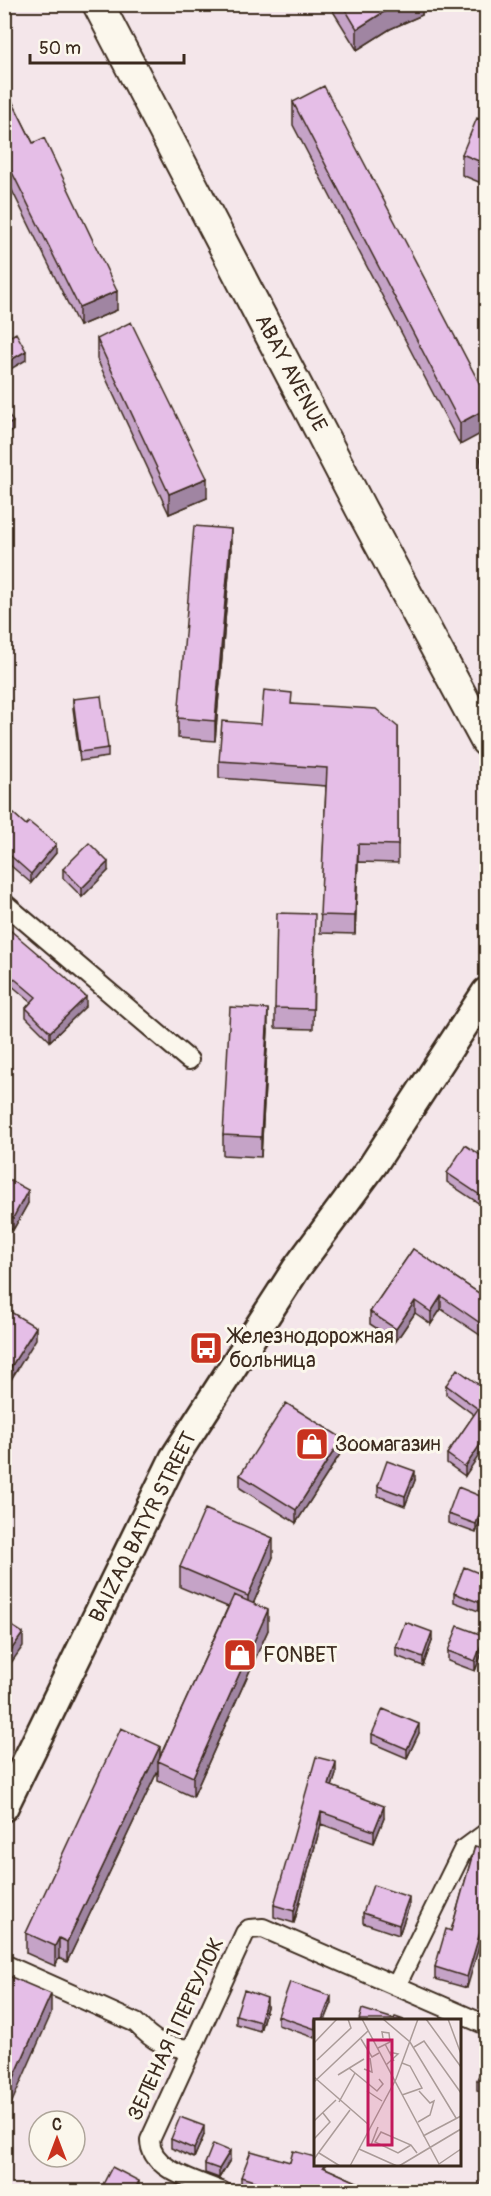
<svg xmlns="http://www.w3.org/2000/svg" width="491" height="2196" font-family="Pangolin,sans-serif">
	<rect width="100%" height="100%" fill="#f4e6ea"/>
	<filter id="ink" filterUnits="userSpaceOnUse"><feTurbulence type="fractalNoise" baseFrequency=".0167" numOctaves="2"/><feDisplacementMap in="SourceGraphic" scale="12" xChannelSelector="R" yChannelSelector="G"/><feConvolveMatrix kernelMatrix="1 2 1 2 8 2 1 2 1" color-interpolation-filters="sRGB"/></filter>
	<g filter="url(#ink)">
		<g fill="none" stroke-linecap="round" stroke-linejoin="round">
			<!-- street casing -->
			<g stroke="#3b2a1e" stroke-width="22">
				<path id="street" d="M4 903 189 1060
					M4 1964 136 2023C155 2043 163 2046 190 2049
					M396 1986 463 1850 486 1833
					M223 2192C199 2181 150 2171 150 2140L245 1933 249 1929 263 1928 486 2025"/>
			</g>
			<!-- secondary casing -->
			<g stroke="#3b2a1e" stroke-width="32">
				<path id="secondary" d="M4 1807 174 1458 296 1269 373 1165 486 992"/>
			</g>
			<!-- primary casing -->
			<g stroke="#3b2a1e" stroke-width="34">
				<path id="primary" d="M98 4 361 509 486 741"/>
			</g>
			<!-- street -->
			<use href="#street" stroke="#fbf7ec" stroke-width="18"/>
			<!-- secondary -->
			<use href="#secondary" stroke="#fbf7ec" stroke-width="27"/>
			<!-- primary -->
			<use href="#primary" stroke="#fbf7ec" stroke-width="30"/>
		</g>
		<!-- wall -->
		<path fill="#c5a3c7" stroke="#3b2a1e" stroke-width="1.5" d="M331 4H422V15L390 29 357 50 331 8Z
			M4 85 117 310 79 326 4 174Z
			M293 102 486 396 460 445 293 125Z
			M486 122V185L462 175V154Z
			M97 339 207 498 169 514 97 359Z
			M486 454V490L480 477V457Z
			M231 549 215 741 178 738V718Z
			M73 699 108 748V757L80 761 73 708Z
			M292 704 398 727V863L358 862 355 934 320 933 326 786 219 778V761L261 724Z
			M4 805 56 853 31 883 4 860Z
			M63 869 108 871 82 897 63 878Z
			M4 925 86 1006 50 1041 26 1017V1008L31 1002 4 979Z
			M315 934 313 1029 275 1028V1008Z
			M268 1029 261 1157 223 1155V1135Z
			M486 1159V1208L447 1182V1173Z
			M4 1177 28 1203 13 1230 4 1226Z
			M413 1249 486 1298V1339L441 1309 431 1324 415 1313 396 1341 370 1324V1312Z
			M446 1385 486 1390 465 1476 447 1463V1454L474 1415 446 1394Z
			M342 1451 296 1523 240 1488V1475Z
			M415 1480 405 1506 378 1496V1486Z
			M485 1507 476 1533 448 1523V1514Z
			M273 1557 253 1604 268 1630 193 1797 158 1781V1770L67 1962 59 1958 55 1966 26 1953V1933L160 1757 228 1607 180 1587V1567Z
			M486 1576 481 1612 454 1602V1593Z
			M432 1641 423 1666 396 1656V1647Z
			M485 1645 475 1671 448 1661V1651Z
			M419 1733 407 1758 372 1743V1734Z
			M336 1774 332 1786 384 1818 374 1843 321 1824 294 1923 274 1917V1905Z
			M475 1846 467 1988 435 1979V1967L451 1931Z
			M409 1906 399 1935 363 1923V1913Z
			M331 2005 325 2020H315V2038L278 2025V2016Z
			M267 2007 260 2031 236 2024V2015Z
			M486 2060V2095L477 2090V2080Z
			M204 2135 194 2158 171 2148V2139Z
			M230 2160 219 2178 205 2173V2164Z
			M290 2162 325 2164V2168L379 2192H258L241 2186V2177Z"/>
		<!-- shaded-wall -->
		<path fill="#a085a2" stroke="#3b2a1e" stroke-width="1.5" d="M399 4H422V15L390 29 357 50V29L390 8Z
			M117 291V310L79 326V307Z
			M26 351V360L4 373V364Z
			M486 409V431L460 445V423Z
			M13 422V431L4 436V427Z
			M8 463V472L4 475V466Z
			M207 478V498L169 514V494Z
			M231 529V549L215 741V721Z
			M56 844V853L31 883V874Z
			M358 844V862L355 934V916Z
			M108 862V871L82 897V888Z
			M86 997V1006L50 1041V1032Z
			M268 1009V1029L261 1157V1137Z
			M28 1190V1203L13 1230V1218Z
			M441 1296V1309L431 1324V1312Z
			M415 1301V1313L396 1341V1329Z
			M36 1327V1339L4 1391V1378Z
			M486 1436V1445L465 1476V1467Z
			M342 1438V1451L296 1523V1510Z
			M415 1471V1480L405 1506V1496Z
			M485 1498V1507L476 1533V1524Z
			M273 1538V1557L248 1616V1596Z
			M486 1589V1598L481 1612V1603Z
			M268 1610V1630L193 1797V1777Z
			M432 1632V1641L423 1666V1657Z
			M23 1633V1646L4 1673V1660Z
			M485 1636V1645L475 1671V1661Z
			M419 1724V1733L407 1758V1749Z
			M160 1746V1762L158 1761V1770L67 1962V1942Z
			M336 1762V1774L329 1797V1785Z
			M384 1806V1818L374 1843V1831Z
			M321 1812V1824L294 1923V1911Z
			M409 1897V1906L399 1935V1925Z
			M486 1912V1923L467 1988V1977Z
			M59 1938V1958L55 1966V1946Z
			M51 1994V2014L4 2120V2100Z
			M331 1996V2005L325 2020H322Z
			M267 1998V2007L260 2031V2022Z
			M204 2126V2135L194 2158V2149Z
			M230 2151V2160L219 2178V2169Z
			M139 2181V2190L138 2192H133Z"/>
		<!-- building -->
		<path fill="#e5bee7" stroke="#3b2a1e" stroke-width="1.5" d="M342 4H399L390 8 357 29Z
			M4 85 33 143 44 138 117 291 79 307 4 156Z
			M324 86 486 396V409L460 423 293 102Z
			M477 118 486 122V164L462 154Z
			M131 322 207 478 169 494 97 339Z
			M16 333 26 351 4 364V340Z
			M4 407 13 422 4 427Z
			M486 454V471L480 457Z
			M4 457 8 463 4 466Z
			M194 526 231 529 215 721 178 718Z
			M264 690 292 693 291 704 376 709 398 727V845L358 844 355 916 320 915 327 768 219 761 222 721 261 724Z
			M101 696 108 748 80 752 73 699Z
			M4 805 26 825 29 822 56 844 31 874 4 850Z
			M89 843 108 862 82 888 63 869Z
			M277 913 315 914 313 1009 275 1008Z
			M4 925 64 976 86 997 50 1032 26 1008 36 997 4 970Z
			M230 1007 268 1009 261 1137 223 1135Z
			M465 1145 486 1159V1199L447 1173Z
			M4 1177 28 1190 13 1218 4 1213Z
			M413 1249 486 1298V1327L441 1296 431 1312 415 1301 396 1329 370 1312Z
			M4 1308 36 1327 4 1378Z
			M457 1369 486 1390V1436L465 1467 447 1454 478 1409 446 1385Z
			M286 1403 342 1438 296 1510 240 1475Z
			M387 1461 415 1471 405 1496 378 1486Z
			M458 1487 485 1498 476 1524 448 1514Z
			M205 1509 273 1538 248 1596 180 1567Z
			M464 1567 486 1576V1589L481 1603 454 1593Z
			M234 1595 268 1610 193 1777 158 1761Z
			M4 1621 23 1633 4 1660Z
			M405 1622 432 1632 423 1657 396 1647Z
			M458 1626 485 1636 475 1661 448 1651Z
			M383 1709 419 1724 407 1749 372 1734Z
			M121 1728 160 1746 67 1942 59 1938 55 1946 26 1933Z
			M316 1757 336 1762 329 1785 384 1806 374 1831 321 1812 294 1911 274 1905Z
			M475 1846 486 1849V1912L467 1977 435 1967 446 1929 451 1931Z
			M373 1885 409 1897 399 1925 363 1913Z
			M4 1974 51 1994 4 2100Z
			M290 1982 331 1996 322 2020H315V2029L278 2016Z
			M244 1990 267 1998 260 2022 236 2015Z
			M362 2009 394 2019 395 2017 404 2020H359Z
			M486 2060V2084L477 2080Z
			M180 2117 204 2126 194 2149 171 2139Z
			M213 2144 230 2151 219 2169 205 2164Z
			M251 2151 290 2162 293 2151 315 2157V2164H324L323 2167 379 2192H289L241 2177Z
			M112 2167 139 2181 133 2192H99Z
			M484 2174 486 2176V2192H477Z"/>
	</g>
	<!-- icons -->
	<defs>
		<g id="bus-square" transform="scale(1.725)"><rect x="-9" y="-9" width="18" height="18" rx="4" fill="#c8321e" stroke="#fbf7ec"/><path d="M-5-6H5V4H4V6H2V4H-2V6H-4V4H-5ZM-3.5-4V0h7V-4ZM-3.5 1.2v1.5H-2V1.2ZM2 1.2v1.5H3.5V1.2Z" fill="#fff"/></g>
		<g id="shop-square" transform="scale(1.725)"><rect x="-9" y="-9" width="18" height="18" rx="4" fill="#c8321e" stroke="#fbf7ec"/><path d="M-5-2.5h2.3a2.7 3.5 0 0 1 5.4 0H5L5.5 6h-11ZM-1.5-2.5h3a1.5 2.3 0 0 0-3 0Z" fill="#fff"/></g>
	</defs>
	<g fill-rule="evenodd">
		<use href="#bus-square" x="206" y="1348"/>
		<use href="#shop-square" x="312" y="1444"/>
		<use href="#shop-square" x="240" y="1655"/>
	</g>
	<g text-anchor="middle" dominant-baseline="central" stroke-width="6" stroke-linejoin="round" paint-order="stroke">
		<!-- street labels -->
		<g font-size="21" fill="#3b2a1e" stroke="#fbf7ec">
			<text transform="translate(291 373) rotate(62)">ABAY AVENUE</text>
			<text transform="translate(143 1527) rotate(-63)">BAIZAQ BATYR STREET</text>
			<text transform="translate(176 2029) rotate(-65)">ЗЕЛЕНАЯ 1 ПЕРЕУЛОК</text>
		</g>
		<!-- poi labels -->
		<g font-size="21" fill="#3b2a1e" stroke="#fbf7ec" text-anchor="start">
			<text x="229" y="1336">Железнодорожная<tspan x="229" dy="24">больница</tspan></text>
			<text x="335" y="1444">Зоомагазин</text>
			<text x="263" y="1655">FONBET</text>
		</g>
	</g>
	<!-- overview -->
	<g transform="translate(314 2019)">
		<rect width="147" height="147" fill="#f4e6ea"/>
		<path fill="none" stroke="#aa9b98" stroke-width="1.5" d="M48 0 125 145 147 130M69 0 96 23 142 99M112 0 147 48M134 0 147 35M47 20 58 38 65 34M0 24 23 0M71 25 80 42M100 28 110 22 147 74M64 29 76 23 75 14 68 13 69 19M3 41 37 9 34 0M72 46 84 35 75 33M35 49 63 72 69 65 65 60M50 50 58 53 56 39M24 56 50 40M0 58 55 106M0 63 54 12M53 72 68 82M88 76 108 69 96 47 88 44M25 83 41 54M0 102 22 81M104 103 116 96 120 82 116 84 105 72M109 117 147 97M0 120 16 103 9 94M57 126 64 108M97 126 84 134 61 123 67 113 97 126 103 134M45 130 83 147M5 134 26 147M0 140 36 91M36 147 82 60 104 0M85 147 147 110"/>
		<path fill="#c2185b" fill-opacity="0.15" stroke="#c2185b" stroke-width="3" d="M54 21H78V126H54Z"/>
		<rect width="147" height="147" fill="none" stroke="#3b2a1e" stroke-width="3"/>
	</g>
	<!-- margin -->
	<rect width="491" height="2196" fill="none" stroke="#fbf7ec" stroke-width="24"/>
	<rect x="12" y="12" width="467" height="2172" fill="none" stroke="#3b2a1e" stroke-width="2" filter="url(#ink)"/>
	<!-- north arrow -->
	<g transform="translate(57 2139)"><circle r="28" fill="#fbf7ec" stroke="#aea59a" stroke-width="1.5"/>
	<path d="M0-4.5L10 22L0 15L-10 22Z" fill="#c8321e"/>
	<text y="-9" font-size="16" font-weight="bold" text-anchor="middle" fill="#3b2a1e">С</text>
	</g>
	<!-- scale -->
	<path d="M30 54v9h154v-9" fill="none" stroke="#3b2a1e" stroke-width="3"/>
	<text x="39" y="54" font-size="18" fill="#3b2a1e" stroke="#fbf7ec" stroke-width="4.5" paint-order="stroke">50 m</text>
</svg>
